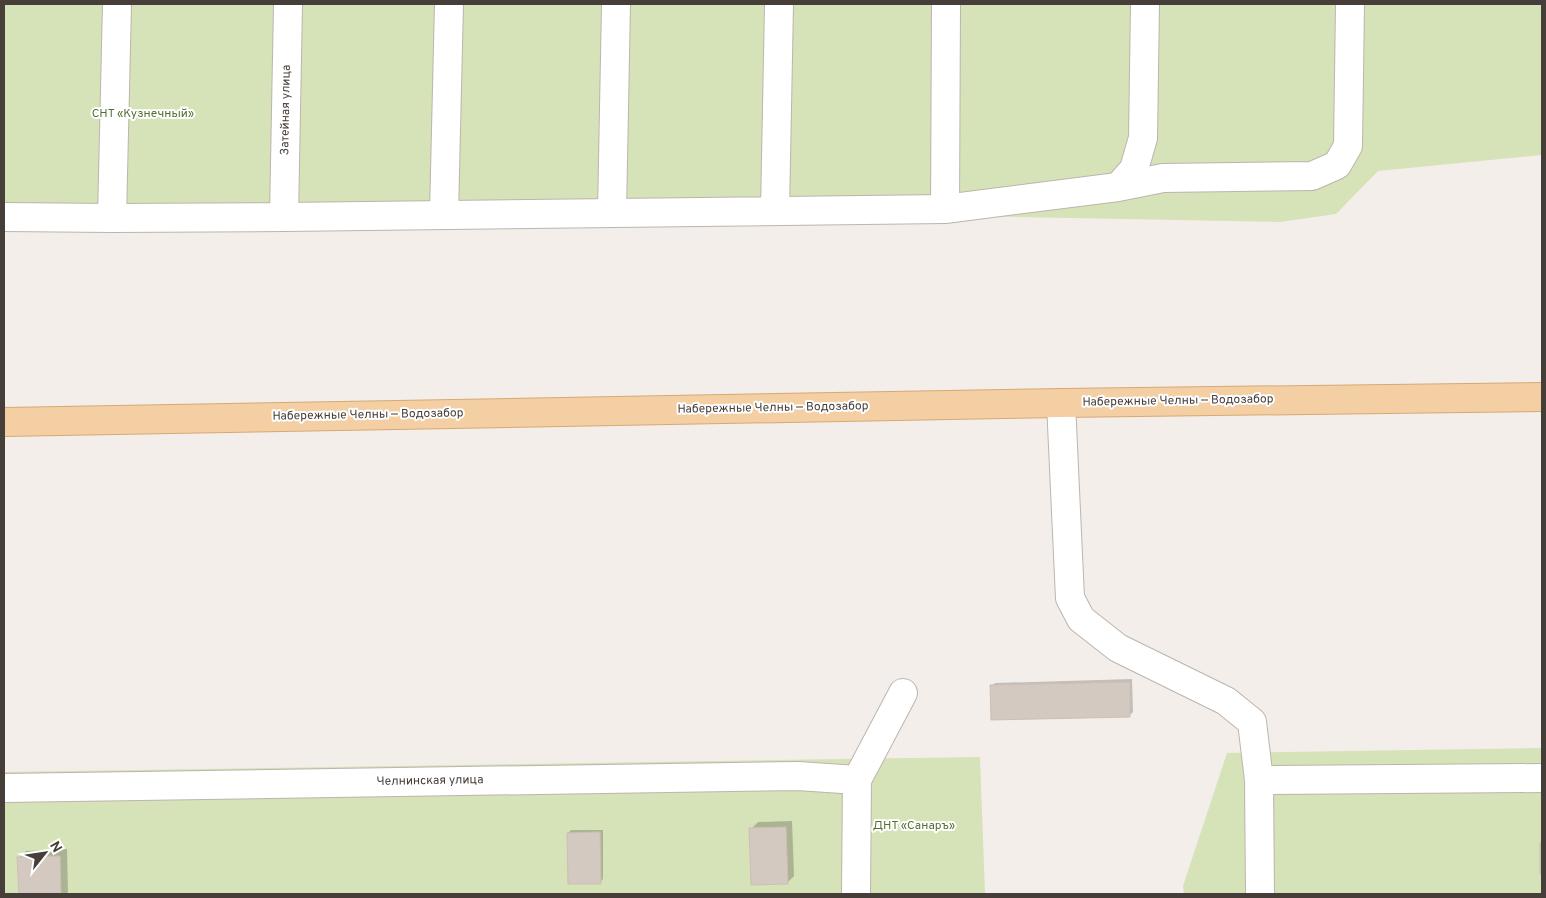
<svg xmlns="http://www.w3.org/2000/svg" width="1546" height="898" font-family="Overpass,sans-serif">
	<rect width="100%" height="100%" fill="#f3eeea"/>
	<!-- green -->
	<path fill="#d6e2b7" d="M4 4H1542V155L1378 171 1336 214 1280 222 958 216 4 226Z
		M1542 748V894H1184L1183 886 1227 753Z
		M980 757 985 894H4V772Z"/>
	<!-- shadow -->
	<path fill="#0003" d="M1132 679 1133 712 1130 715 992 686 995 683Z
		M792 821 794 876 787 883 751 829 758 822Z
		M571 830H603V879L600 882 568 833Z
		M67 849 68 892 66 894H20L19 858 26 851Z"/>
	<!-- building -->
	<path fill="#d3c9c0" stroke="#cdbfb4" d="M1130 682V717L991 720 990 685Z
		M786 827 788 884 751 885 749 828Z
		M600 832 601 884H568L567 833Z
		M1540 843H1542V874H1540Z
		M60 856 61 894H19L17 857Z"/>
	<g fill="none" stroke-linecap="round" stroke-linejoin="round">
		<!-- minor casing -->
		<g stroke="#bdb5ad" stroke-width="30">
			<path id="minor" d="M1118 187 1134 169 1143 138 1145 4
				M945 209 946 4
				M775 211 779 4
				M612 213 616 4
				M444 214 449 4
				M4 217 112 218 284 217 945 209 1118 187 1163 178 1312 176 1337 165 1348 146 1350 4
				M284 217 288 4
				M112 218 117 4
				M1061 403 1070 598 1081 619 1118 648 1226 701 1252 722 1259 780 1260 894
				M1259 780 1542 778
				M4 788 798 776 857 780
				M856 894 857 780 903 693"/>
		</g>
		<!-- major casing -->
		<g stroke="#d6a974" stroke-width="30">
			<path id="major" d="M4 422 1061 403 1542 397"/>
		</g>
		<!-- minor -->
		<use href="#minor" stroke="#fff" stroke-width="28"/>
		<!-- major -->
		<use href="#major" stroke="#f3cfa3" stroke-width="28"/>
	</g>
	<g text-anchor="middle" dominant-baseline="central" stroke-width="4" stroke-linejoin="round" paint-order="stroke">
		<!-- street labels -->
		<g font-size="12" fill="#463e39" stroke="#fff">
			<text transform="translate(286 110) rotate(-89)">Затейная улица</text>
			<text transform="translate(1178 401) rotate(-1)">Набережные Челны — Водозабор</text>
			<text transform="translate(773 408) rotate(-1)">Набережные Челны — Водозабор</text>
			<text transform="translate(368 415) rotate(-1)">Набережные Челны — Водозабор</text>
			<text transform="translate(430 781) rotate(-1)">Челнинская улица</text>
		</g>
		<!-- park labels -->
		<g font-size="12" fill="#547132" stroke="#fff">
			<text x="143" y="114">СНТ «Кузнечный»</text>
			<text x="914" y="826">ДНТ «Санаръ»</text>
		</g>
	</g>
	<!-- border -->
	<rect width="1546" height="898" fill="none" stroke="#463e39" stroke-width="10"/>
	<!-- north arrow -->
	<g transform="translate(45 853) rotate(60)" stroke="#ffffff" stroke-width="4" paint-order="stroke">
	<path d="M0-4L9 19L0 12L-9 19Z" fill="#463e39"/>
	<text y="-8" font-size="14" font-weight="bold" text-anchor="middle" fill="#463e39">N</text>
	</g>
</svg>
